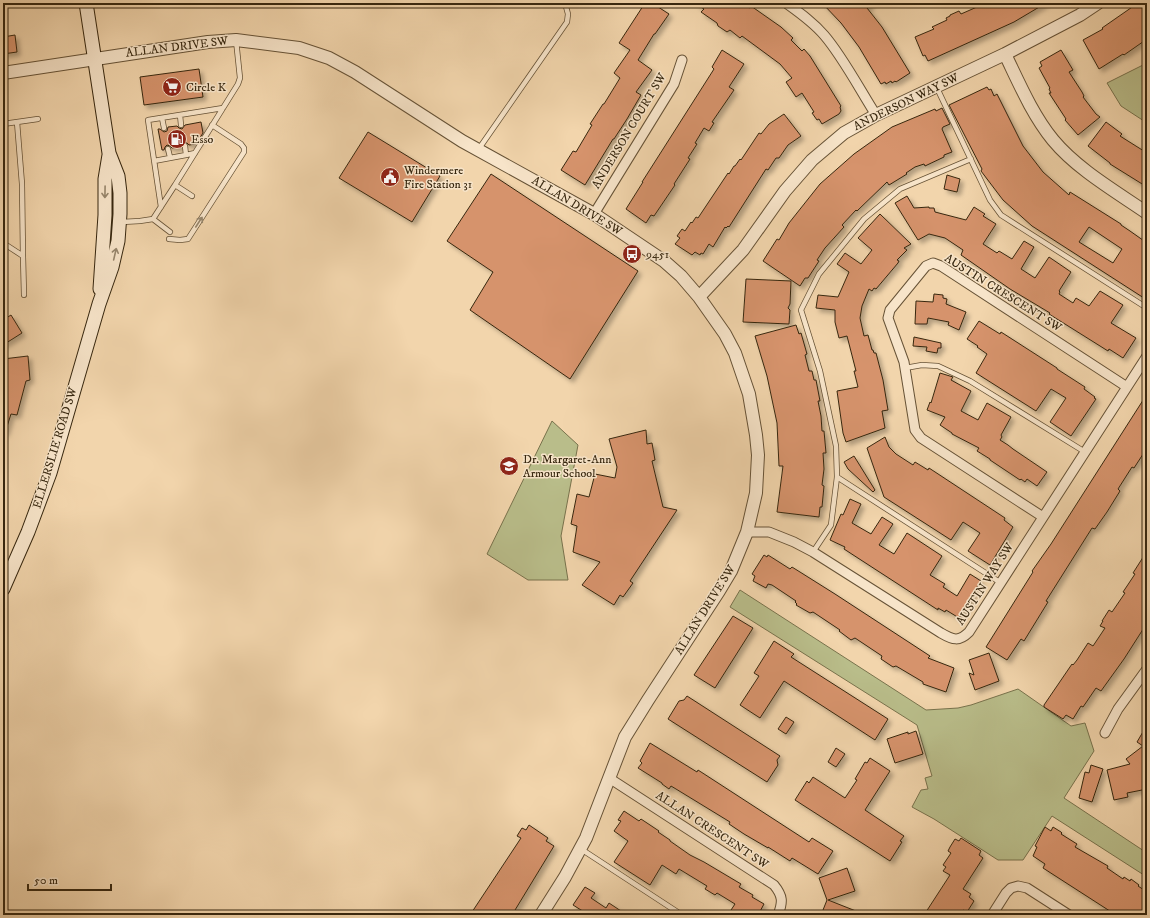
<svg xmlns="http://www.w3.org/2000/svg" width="1150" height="918" font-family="'IM FELL DW Pica',serif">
	<defs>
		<filter id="shadow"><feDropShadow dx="3.5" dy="3.5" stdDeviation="2" flood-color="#0004"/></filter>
	</defs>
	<rect width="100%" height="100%" fill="#f2d5ac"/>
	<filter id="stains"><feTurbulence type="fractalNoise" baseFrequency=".005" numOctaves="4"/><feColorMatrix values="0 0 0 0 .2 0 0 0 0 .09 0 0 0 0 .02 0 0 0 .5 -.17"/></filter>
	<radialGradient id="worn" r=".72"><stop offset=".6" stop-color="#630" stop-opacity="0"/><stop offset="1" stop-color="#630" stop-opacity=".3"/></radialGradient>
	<!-- green -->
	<path fill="#b9bd8a" stroke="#78724c" d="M1147 63V123L1121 106 1107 83Z
		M552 421 578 445 561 536 568 580H528L487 554Z
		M740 590 926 710 958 708 971 705 1018 689 1071 726 1085 723 1094 751 1064 798 1147 853V877L1052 816 1023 860H998L934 819 912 807 921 790 928 789 925 778 932 776 917 725 730 607Z"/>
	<!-- building -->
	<path fill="#d6936c" stroke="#37270f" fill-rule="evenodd" filter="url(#shadow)" d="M645 3H652L669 14 655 34H654L638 60 652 70 636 92 641 95 627 119 614 139H613L585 185 561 170 573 151 576 152 592 125 590 124 603 104H604L620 78 614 73 630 50 619 43Z
		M695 3H743L750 8 751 6 781 27 793 38 791 40 802 51 804 49 810 56 841 106 840 107 841 111 839 114 822 124 819 119 817 120 812 113 814 112 802 93 796 97 786 82 792 78 780 64 742 36 740 38 730 30 727 32 718 26 717 23 701 12 704 9Z
		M822 3H872L867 8 882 27 910 73 896 82 895 81 892 83 891 81 886 84 885 82 881 84 859 47 841 23Z
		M986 3H1046L1014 22 928 61 925 55 923 56 915 37 934 29 932 27 947 20 946 18 950 16V15L959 11 961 14Z
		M1138 3H1147V39L1124 55 1123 54 1099 69 1083 40 1103 29 1102 28Z
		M15 35 17 52 3 54V37Z
		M722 50 744 64 729 87 734 90 712 122 714 123 709 131 704 128 695 143 697 144 688 158 690 159 674 184 675 185 654 216 651 215 646 223 626 209 643 182H642L714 69 712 67Z
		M1061 50 1073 70 1069 72 1082 92 1084 96 1083 97 1096 114 1100 117 1078 135 1065 120 1066 119 1049 93H1051L1049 89 1050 88 1039 68 1042 66 1040 62Z
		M199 69 203 97 144 105 140 77Z
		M987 87 989 90 991 89 994 96 997 94 1023 146 1043 172 1069 195 1070 192 1121 224V225L1130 231 1147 243V300L1032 226 1003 200 981 171 982 169 949 105ZM1089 227 1122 249 1113 263 1079 242Z
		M942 108 950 124 943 127 942 129 952 152 944 155V157L925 166 924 164 915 167 906 173 907 174 889 185 887 182 857 211 856 210 842 225 844 227 825 248 817 260 819 261 808 278H805L800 286 763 261 777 239 779 240 789 223 820 184 854 154 892 127 935 109 936 111Z
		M784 114 801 136 788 145 779 158H776L768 170 766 169 729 227 728 226 726 228 725 227 713 247 709 244 703 254 701 253 700 255 695 252 692 255 675 244 680 238 677 236 682 229 685 231 691 222 692 223 696 217 698 218 728 173 729 174 734 166H735L740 159 741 160 759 133 761 134 769 124Z
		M201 122 203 133 196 144 189 145 187 143 184 142 182 144 181 147 172 148 170 146 167 145 165 147 164 150H162L158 129H160L164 132 167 131 168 127 177 126 179 128 182 129 185 125Z
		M1106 122 1122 134 1120 136 1147 153V187L1110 164V163L1088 146Z
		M368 132 440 176 412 222 339 178Z
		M491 174 638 271 570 379 470 310 493 272 447 241Z
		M947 175 960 179 957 192 944 189Z
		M907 196 914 208 929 207V208H934L935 212 966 220 974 207 985 214 983 216 996 224 983 244 997 253 999 251 1012 259 1024 241 1034 247 1021 269 1035 278 1049 257 1071 272 1059 291 1060 292 1059 294 1073 303 1076 298 1089 306 1100 291 1123 305 1111 323 1136 338 1123 358 1109 349 1108 351 1049 314 1050 313 1010 289 961 255 963 250 945 238 929 234 918 240 895 203Z
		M880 214 911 244 904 248 907 250 897 260 899 261 898 263 876 289 874 288 872 291 869 289 862 306 860 318 864 336 868 335 872 350H873L874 353H876L883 380 888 410 882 411 885 428 846 442 843 433 837 391 858 387 854 371H856L847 336 839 338 835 322V310L816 308 818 295 838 297 849 272 837 264 845 253 861 264 872 250 858 238Z
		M746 279 791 281 790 304 788 308 790 310 789 324 743 322Z
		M934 294 943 295V298L947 299 946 304 966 312 959 330 948 325 949 322 928 318 927 324H915L916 301 933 302Z
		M11 315 22 333 3 345V320Z
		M979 321 1000 334 1001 332 1057 368V369L1085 387 1084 389 1095 397 1094 398 1096 399 1071 436 1050 422 1066 398 1051 389 1036 411 976 373 987 354 977 347 978 346 967 339Z
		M796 325 799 334 801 333 807 354 805 355 809 371H812L814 380H816L820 401H818L821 416 822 431H824L826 453H823L824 469 822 485 824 486 822 507H820L819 517 777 512 783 466H779L777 423 767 376 755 336Z
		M914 337 941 343V348H938L937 353 926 351 927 347 913 346Z
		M28 356 30 380 26 381 17 415 11 414 5 433H3V359Z
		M940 373 953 377 951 380 971 391 961 411 978 420 987 403 1011 417 1001 435 1002 437 1000 440 1008 445 1013 449 1047 472 1037 486 1027 479 1025 482 1021 479 1020 480 990 460V459L977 451 979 448 952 434V433L940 425 945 417 927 410 930 402 931 403Z
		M1147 394V448L1134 468 1132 467 1118 489 1120 491 1107 512 1095 529 1092 528 1046 601 1048 602 1024 641 1021 639 1007 660 986 647 1033 572 1032 571 1051 544Z
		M646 430 647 444 652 443 655 460 652 461 663 507 677 510 630 581 633 583 623 597 620 595 614 605 582 585 600 562 573 552 577 526 571 524 577 494 589 497 595 474 615 478 617 467 609 439Z
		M885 437 889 447 896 454 913 465 915 462 928 470 929 468 1005 518 1004 520 1013 527 990 565 968 551 980 533 963 522 951 540 884 497 867 448Z
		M854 456 875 490 873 492 848 469 844 462Z
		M850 499 861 504 852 523 871 534 882 517 893 524 879 545 894 554 907 533 942 556 930 575 945 584 943 587 957 596 970 574 981 581 971 596 973 597 959 618 946 610 945 612 938 608V610L844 549 845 547 830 540 841 514 843 515Z
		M1147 551V623L1124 659 1101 691 1096 688 1083 707 1081 706 1073 719 1066 715 1063 719 1044 707V705L1072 664 1073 665 1077 660 1088 643 1093 646 1105 628 1100 626 1103 621H1102L1109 610 1112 612 1125 593 1123 592 1135 574 1133 573Z
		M764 555 767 557 768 555 790 569 792 567 835 594 930 656 928 658 954 668 946 692 923 684V682L896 666 893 667 881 659 882 656 855 638 851 640 839 631 840 630 813 612 810 613 796 605 797 604 795 602 796 601 772 585 768 584 766 588 753 581 755 576 752 574Z
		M733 616 753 628 715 688 694 675Z
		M774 641 794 654 791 657 888 719 875 740 784 681 760 718 740 705 759 676 754 673Z
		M989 653 999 681 975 690 969 673 974 675 969 660Z
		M687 696 780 756 777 760 778 765 767 782 668 719 679 701 684 700Z
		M786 717 794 722 786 734 778 729Z
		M1147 725V795L1142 790 1127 793 1128 797 1114 800 1107 770 1130 764 1126 759 1143 746 1137 742Z
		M916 731 923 754 895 763 887 739 908 732V734Z
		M650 743 697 772 698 770 809 842 812 838 833 851 818 874 792 858 790 861 768 847V848L744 834 729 824 730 822 676 789 671 786 669 789 662 784V783L638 768 642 763 640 761Z
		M836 748 845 754 836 767 828 762Z
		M870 758 890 771 865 810 904 836 900 841 902 842 890 861 795 800 807 781 809 783 813 777 845 798 857 780 855 779 865 762 867 763Z
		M1091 765 1103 769 1092 802 1079 798 1085 772 1089 773Z
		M624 811 639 821 641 819 659 831 658 832 670 840V841L690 855 704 862 741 884 739 887 753 895 752 897 764 904 758 915H738L731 910 735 904 717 893 715 895 705 889 707 886 679 869 676 874 662 865 650 885 614 862 628 841 614 831 621 821 618 820Z
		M529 825 548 838 546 841 554 846 512 915H470L521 838 517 836 522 828 526 830Z
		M1045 827 1051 831 1053 827 1061 832 1062 833 1061 834 1077 844 1075 847 1108 866 1107 868 1123 879 1124 877 1130 881 1131 879 1139 885 1138 886 1147 892V915H1116L1043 868 1045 864 1033 856 1037 847 1035 846Z
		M961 838 981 851 979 855 983 858 963 889 971 894 969 897 974 901 967 912 963 910 960 915H924L950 875 943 871 946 867 943 865 951 853 948 851 950 847 955 839 959 841Z
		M847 868 855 891 828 900 866 915H821L827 900 819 878Z
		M585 887 595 893 591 898 606 908 609 903 627 915H589L573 905Z"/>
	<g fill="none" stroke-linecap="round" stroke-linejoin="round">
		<!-- service casing -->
		<g stroke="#665236" stroke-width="6">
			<path id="service" d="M937 88 990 200 1001 215 1147 308
				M180 115 181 125
				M162 118 164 128
				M17 122 22 184 23 256
				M3 124 38 119
				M185 146 186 155 195 153
				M168 149 170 157
				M478 150 567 22 568 14 565 3
				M154 161 186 155
				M192 196 175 185 238 84 240 78 236 40
				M161 207 148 120 223 108
				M153 219 175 185
				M122 222 140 221 153 219 170 232
				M169 239 180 240 188 239 244 152V148L241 144 212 125
				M3 243 23 256 24 295
				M905 368 922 365 938 366 970 381 1085 452
				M837 477 1001 583
				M813 552 831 525 837 477 836 446 820 371 801 310 819 274 864 219 900 189 971 159
				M581 849 682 915"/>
		</g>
		<!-- minor casing -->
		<g stroke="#665236" stroke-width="11">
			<path id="minor" d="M786 3C800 13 813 22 824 35 843 57 860 90 876 115
				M594 214 674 84 682 60
				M1043 517 921 438 915 430 904 362 888 318 890 310 926 266 933 263 941 266 1127 387
				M747 532H769L794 542 813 552 941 633C953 640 959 642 969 632L1147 356
				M1105 733 1118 709 1147 669
				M609 778 774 885C783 896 783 902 778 915
				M992 915 1006 893 1011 888 1018 886 1027 888 1069 915"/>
		</g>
		<!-- tertiary casing -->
		<g stroke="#665236" stroke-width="14">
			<path id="tertiary" d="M1005 54C1019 83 1032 114 1053 140 1077 169 1115 191 1147 213
				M3 73 208 42 236 40 299 48 329 58 355 72 462 141 594 214 664 261 681 276 699 297 725 334 735 353 749 394 756 435 758 455 756 493 747 532 731 571 719 591 648 700 625 737 586 838 565 877 541 915
				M699 297 743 250 785 191 812 160 844 133 876 115 1005 54 1080 15 1098 3"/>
		</g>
		<!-- secondary casing -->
		<g stroke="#37270f" stroke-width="15">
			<path id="secondary" d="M100 289 105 215V179L109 155
				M3 589 28 532 50 473 99 304 112 267 118 241 120 214V193L118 176 109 153 86 3"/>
		</g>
		<!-- service -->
		<use href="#service" stroke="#f7e4c9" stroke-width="4.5"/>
		<!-- minor -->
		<use href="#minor" stroke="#f7e4c9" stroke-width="9"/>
		<!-- tertiary -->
		<use href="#tertiary" stroke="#f7e4c9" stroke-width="12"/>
		<!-- secondary -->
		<use href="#secondary" stroke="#f7e4c9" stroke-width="13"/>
	</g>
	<!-- one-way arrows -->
	<defs><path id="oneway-shaft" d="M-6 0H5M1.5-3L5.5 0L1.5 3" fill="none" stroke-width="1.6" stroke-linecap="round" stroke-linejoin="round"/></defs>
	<g stroke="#97866c">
		<use href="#oneway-shaft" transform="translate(105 192) rotate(91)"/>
		<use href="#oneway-shaft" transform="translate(199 222) rotate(-57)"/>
		<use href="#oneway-shaft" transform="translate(115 254) rotate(-77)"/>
	</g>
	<!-- icons -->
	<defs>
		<g id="supermarket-disc" transform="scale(1)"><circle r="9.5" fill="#8f2418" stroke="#f7e4c9"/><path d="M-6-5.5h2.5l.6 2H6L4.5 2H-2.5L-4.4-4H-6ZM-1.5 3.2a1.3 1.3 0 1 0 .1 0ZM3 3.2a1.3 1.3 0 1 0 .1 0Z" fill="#fff"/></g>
		<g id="fuel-disc" transform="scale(1)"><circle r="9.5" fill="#8f2418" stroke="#f7e4c9"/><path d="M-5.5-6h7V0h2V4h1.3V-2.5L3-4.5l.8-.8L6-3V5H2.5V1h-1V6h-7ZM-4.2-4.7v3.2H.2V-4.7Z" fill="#fff"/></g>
		<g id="civic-disc" transform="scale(1)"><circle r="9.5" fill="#8f2418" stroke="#f7e4c9"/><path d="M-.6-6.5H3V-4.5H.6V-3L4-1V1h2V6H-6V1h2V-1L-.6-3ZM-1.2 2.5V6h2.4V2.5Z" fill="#fff"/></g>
		<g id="bus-disc" transform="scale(1)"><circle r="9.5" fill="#8f2418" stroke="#f7e4c9"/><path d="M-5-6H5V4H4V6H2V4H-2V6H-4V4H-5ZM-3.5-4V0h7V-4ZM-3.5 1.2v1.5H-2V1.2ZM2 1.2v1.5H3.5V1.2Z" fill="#fff"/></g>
		<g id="school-disc" transform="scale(1)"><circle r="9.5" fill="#8f2418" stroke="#f7e4c9"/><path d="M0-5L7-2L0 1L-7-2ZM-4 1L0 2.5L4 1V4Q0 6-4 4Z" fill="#fff"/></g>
	</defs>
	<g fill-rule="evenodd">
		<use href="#supermarket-disc" x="172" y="87"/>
		<use href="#fuel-disc" x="177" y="139"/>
		<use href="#civic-disc" x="390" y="177"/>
		<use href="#bus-disc" x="632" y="254"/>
		<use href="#school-disc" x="509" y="466"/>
	</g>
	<g text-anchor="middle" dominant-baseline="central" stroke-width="3" stroke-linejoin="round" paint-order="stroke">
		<!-- street labels -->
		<g font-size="12" fill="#37270f" stroke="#f7e4c9">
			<text transform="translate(177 47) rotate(-7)">ALLAN DRIVE SW</text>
			<text transform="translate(906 102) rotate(-26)">ANDERSON WAY SW</text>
			<text transform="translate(629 131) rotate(-59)">ANDERSON COURT SW</text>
			<text transform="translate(577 206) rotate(31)">ALLAN DRIVE SW</text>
			<text transform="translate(1003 293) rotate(32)">AUSTIN CRESCENT SW</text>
			<text transform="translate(55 448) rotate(-73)">ELLERSLIE ROAD SW</text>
			<text transform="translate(985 584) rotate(-57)">AUSTIN WAY SW</text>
			<text transform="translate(705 610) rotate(-58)">ALLAN DRIVE SW</text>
			<text transform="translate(712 830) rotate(33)">ALLAN CRESCENT SW</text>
		</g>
		<!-- poi labels -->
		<g font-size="12" fill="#37270f" stroke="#f7e4c9" text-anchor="start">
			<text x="186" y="87">Circle K</text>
			<text x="191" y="139">Esso</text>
			<text x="404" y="170">Windermere<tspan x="404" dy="14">Fire Station 31</tspan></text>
			<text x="646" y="254">9451</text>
			<text x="523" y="459">Dr. Margaret-Ann<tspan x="523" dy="14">Armour School</tspan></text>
		</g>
	</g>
	<!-- margin -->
	<rect width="1150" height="918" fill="none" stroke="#f2d5ac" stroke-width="16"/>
	<rect x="4" y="4" width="1142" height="910" fill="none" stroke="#37270f" stroke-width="2"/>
	<rect x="8" y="8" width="1134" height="902" fill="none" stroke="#37270f"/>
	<!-- scale -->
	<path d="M28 884v6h83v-6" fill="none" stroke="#37270f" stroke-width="2"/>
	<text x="34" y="884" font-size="12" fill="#37270f" stroke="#f7e4c9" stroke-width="3" paint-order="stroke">50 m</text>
	<rect width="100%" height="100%" filter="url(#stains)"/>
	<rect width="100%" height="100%" fill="url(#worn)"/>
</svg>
